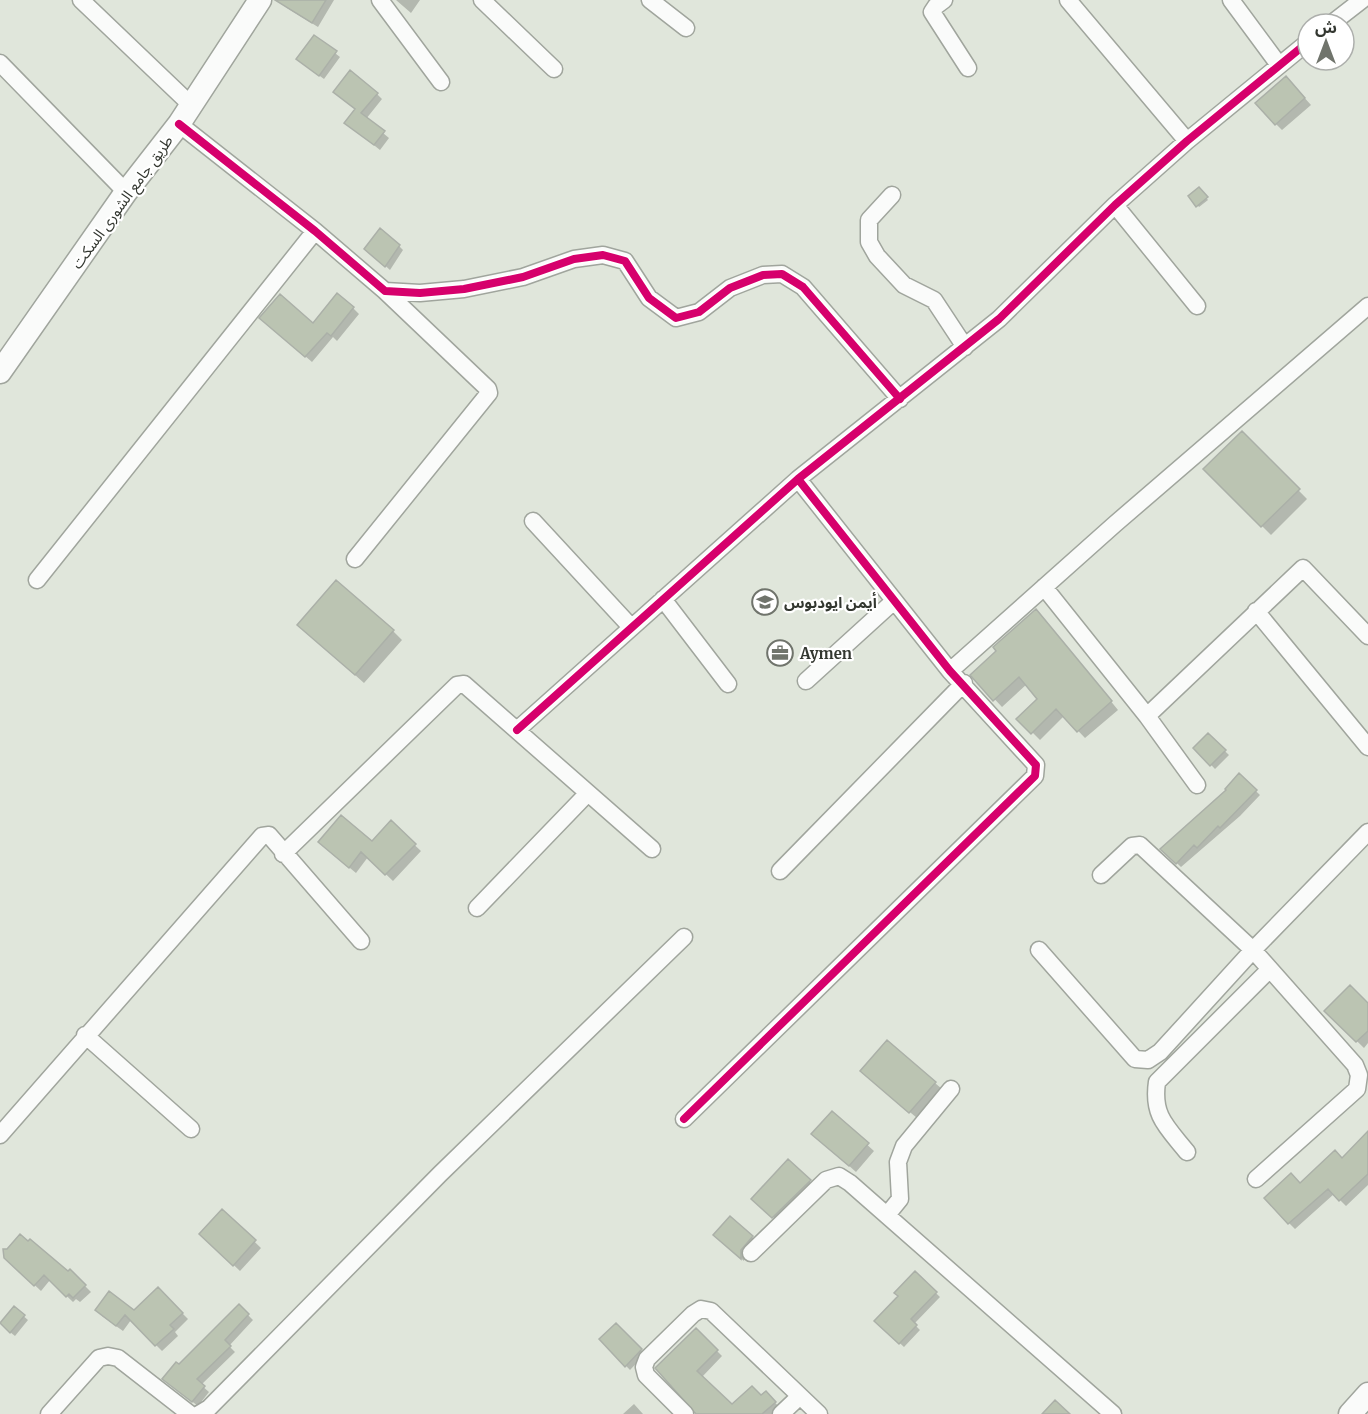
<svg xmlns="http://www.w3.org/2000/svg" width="1368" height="1414" font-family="Merriweather,'Noto Sans Arabic',serif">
	<rect width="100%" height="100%" fill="#e0e6db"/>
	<!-- shadow -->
	<path fill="#0003" d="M283 0H334L318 27 287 8 281 2Z
		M396 0H420L411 13Z
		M314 37 340 57 324 79 302 63Z
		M1292 84 1311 105 1282 130 1276 124Z
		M377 94 382 99 366 119 389 138 380 150 346 123 356 109Z
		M1199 189 1208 200 1199 207 1190 196Z
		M399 246 403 250 390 270 366 248Z
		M353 308 359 314 337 341 333 337 312 362 267 323 313 325Z
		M1242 433 1307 499 1271 535 1205 469Z
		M1043 618 1118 710 1085 738 1064 716 1040 740 1019 719 1039 699 1027 684 1002 707 972 675Z
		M393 631 402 640 364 683 308 633Z
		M1208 735 1229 755 1215 769 1195 748Z
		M1239 775 1260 795 1240 816 1181 867 1162 849 1228 790Z
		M391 823 421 851 393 881 368 857 356 873 327 849 372 843Z
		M1368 1005V1043L1364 1048 1326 1011Z
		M887 1042 942 1089 917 1118 869 1078Z
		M832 1113 874 1151 856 1172 820 1140Z
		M1368 1133V1185L1346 1206 1334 1194 1295 1229 1289 1223 1300 1185 1342 1160Z
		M788 1161 816 1188 780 1223 753 1199Z
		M222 1211 261 1248 240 1271 201 1234Z
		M730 1218 756 1241 745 1254 744 1261 719 1239Z
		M5 1257 68 1273 70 1271 91 1292 80 1302 76 1299 73 1302 50 1280 41 1291Z
		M915 1273 940 1297 914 1324 920 1330 904 1347 876 1321 900 1296Z
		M158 1289 188 1319 175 1332 178 1336 162 1351 131 1320 123 1331 102 1316 134 1312Z
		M239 1306 253 1320 229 1346 235 1352 201 1385 209 1392 198 1406 169 1384 179 1366Z
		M14 1308 28 1320 15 1336 5 1328Z
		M616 1325 645 1354 630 1370 601 1340Z
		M696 1330 722 1356 702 1377 732 1406 766 1393 780 1408 773 1414H699Z
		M634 1404 643 1414H623Z"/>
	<!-- building -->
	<path fill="#bbc4b2" stroke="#abb0a8" stroke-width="1.5" d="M275 0H326L312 23Z
		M314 35 337 51 319 76 296 59Z
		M350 70 378 93 361 113 385 131 374 145 344 123 355 109 333 92Z
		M1286 76 1305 98 1275 125 1255 103Z
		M1199 187 1208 197 1196 207 1188 196Z
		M380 228 400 245 385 267 364 249Z
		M337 293 354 307 331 336 327 333 305 357 259 318 280 294 313 323Z
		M1242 431 1300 489 1261 527 1203 469Z
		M336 580 394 630 355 675 297 625Z
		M1036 609 1112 701 1077 732 1056 709 1031 734 1016 719 1037 699 1019 677 993 701 970 675 996 651 993 647Z
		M1208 733 1226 750 1210 766 1193 748Z
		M1239 773 1257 790 1220 828 1218 826 1197 848 1194 845 1176 864 1160 849 1226 790 1225 789Z
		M341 815 372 841 391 820 416 844 385 875 361 852 349 868 318 842Z
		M1350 985 1368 1003V1031L1356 1042 1324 1011Z
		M887 1040 936 1082 909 1113 860 1071Z
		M832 1111 869 1143 849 1166 811 1134Z
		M1368 1131V1174L1339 1201 1328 1189 1288 1224 1264 1198 1291 1173 1300 1183 1335 1150 1342 1158Z
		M788 1159 811 1180 772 1218 751 1199Z
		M222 1209 256 1240 233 1266 199 1234Z
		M730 1216 753 1236 741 1250V1259L713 1235Z
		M20 1234 28 1241 30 1239 68 1271 70 1269 86 1285 73 1298 69 1294 66 1297 44 1275 34 1286 4 1258 3 1249H7Z
		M915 1271 937 1292 911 1319 917 1325 899 1344 874 1321 898 1296 894 1293Z
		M158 1287 183 1313 170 1325 174 1329 155 1346 125 1315 116 1326 95 1310 109 1291 134 1310Z
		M239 1304 249 1314 225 1340 231 1346 197 1379 205 1386 192 1402 162 1379 176 1362 179 1364Z
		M14 1306 25 1315 10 1333 0 1323Z
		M616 1323 642 1349 625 1367 599 1339Z
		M696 1328 718 1350 697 1371 732 1404 752 1386 761 1395 766 1391 776 1402 762 1414H696L655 1368Z
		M1055 1400 1070 1414H1042Z"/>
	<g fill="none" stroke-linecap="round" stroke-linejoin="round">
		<!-- street casing -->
		<g stroke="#a0a59d" stroke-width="19">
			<path id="street" d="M81 0 191 105
				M380 0 441 82
				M482 0 554 69
				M650 0 686 28
				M944 0 936 6 932 12 968 68
				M1068 0 1187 141
				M1231 0 1279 65
				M1331 24 1362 0
				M0 63 126 192
				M179 124 315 231 385 291 420 293 464 289 523 277 574 259 603 255 625 261 649 298 676 318 699 312 730 288 763 275 782 274 803 287 900 399
				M892 195 869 220V242L877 256 904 285 934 300 965 347
				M1115 205 1197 306
				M533 521 631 627
				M355 559 489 393 488 389 385 291
				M37 580 315 231
				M1044 587 1147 716 1303 568 1368 636
				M663 599 728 684
				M1256 611 1368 747
				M950 671 1115 524 1368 306
				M806 681 894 601
				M1147 716 1197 785
				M517 730 798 479 999 319 1115 205 1187 141 1308 42
				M283 854 457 685 464 684 652 849
				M780 871 964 683
				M1101 875 1132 846 1140 845 1253 950 1355 1065 1359 1075 1357 1089 1256 1179
				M477 908 587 794
				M1039 950 1135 1059 1148 1060 1160 1052 1253 950 1368 832
				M85 1035 191 1129
				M684 1119 1035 776 1036 765 950 671 798 479
				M0 1135 262 836 269 835 361 941
				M1187 1152C1167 1127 1152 1116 1157 1082L1270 969
				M887 1215 900 1199 898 1162 904 1146 951 1089
				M751 1253 826 1180 839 1176 850 1183 1113 1414
				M49 1414 99 1358 108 1356 118 1358 190 1414
				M199 1414 209 1408 440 1174 684 937
				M685 1414 646 1375 644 1367 647 1359 693 1314 701 1309 711 1311 819 1414
				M781 1414 800 1396"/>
		</g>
		<!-- secondary casing -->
		<g stroke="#a0a59d" stroke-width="25">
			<path id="secondary" d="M0 372 126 192 179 124 260 0
				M1350 1414 1368 1394"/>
		</g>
		<!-- street -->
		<use href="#street" stroke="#fafbfa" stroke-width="16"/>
		<!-- secondary -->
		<use href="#secondary" stroke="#fafbfa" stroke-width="22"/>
		<!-- cycleway casing -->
		<g stroke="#fff" stroke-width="11">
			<path id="cycleway" d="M179 124 315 231 385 291 420 293 464 289 523 277 574 259 603 255 625 261 649 298 676 318 699 312 730 288 763 275 782 274 803 287 900 399
				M517 730 798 479 999 319 1115 205 1187 141 1308 42
				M684 1119 1035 776 1036 765 950 671 798 479"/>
		</g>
		<!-- cycleway -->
		<use href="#cycleway" stroke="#d6006c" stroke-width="8"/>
	</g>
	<!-- icons -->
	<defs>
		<g id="school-ring" transform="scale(1.35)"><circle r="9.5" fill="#fff" stroke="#70746c" stroke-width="1.5"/><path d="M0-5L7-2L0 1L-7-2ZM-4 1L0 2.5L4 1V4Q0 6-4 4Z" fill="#70746c"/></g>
		<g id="office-ring" transform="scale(1.35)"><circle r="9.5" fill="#fff" stroke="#70746c" stroke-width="1.5"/><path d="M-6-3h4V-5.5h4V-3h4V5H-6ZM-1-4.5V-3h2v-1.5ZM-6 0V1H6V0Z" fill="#70746c"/></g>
	</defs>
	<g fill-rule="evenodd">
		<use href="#school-ring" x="765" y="602"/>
		<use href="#office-ring" x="780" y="653"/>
	</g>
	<g text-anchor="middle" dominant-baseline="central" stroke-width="4.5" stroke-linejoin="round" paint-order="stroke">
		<!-- street labels -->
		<g font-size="15" fill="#333730" stroke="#fff">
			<text transform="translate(122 202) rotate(-54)">طريق جامع الشورى السكت</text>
		</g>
		<!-- poi labels -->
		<g font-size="15" font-weight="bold" fill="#333730" stroke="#fff" text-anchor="start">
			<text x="784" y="602">أيمن ايودبوس</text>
			<text x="800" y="653">Aymen</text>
		</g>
	</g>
	<!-- north arrow -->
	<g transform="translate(1326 42)"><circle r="28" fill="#ffffff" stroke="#adafac" stroke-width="1.5"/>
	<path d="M0-4.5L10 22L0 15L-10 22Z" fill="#70746c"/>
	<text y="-9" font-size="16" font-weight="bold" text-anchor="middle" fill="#333730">ش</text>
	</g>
</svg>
